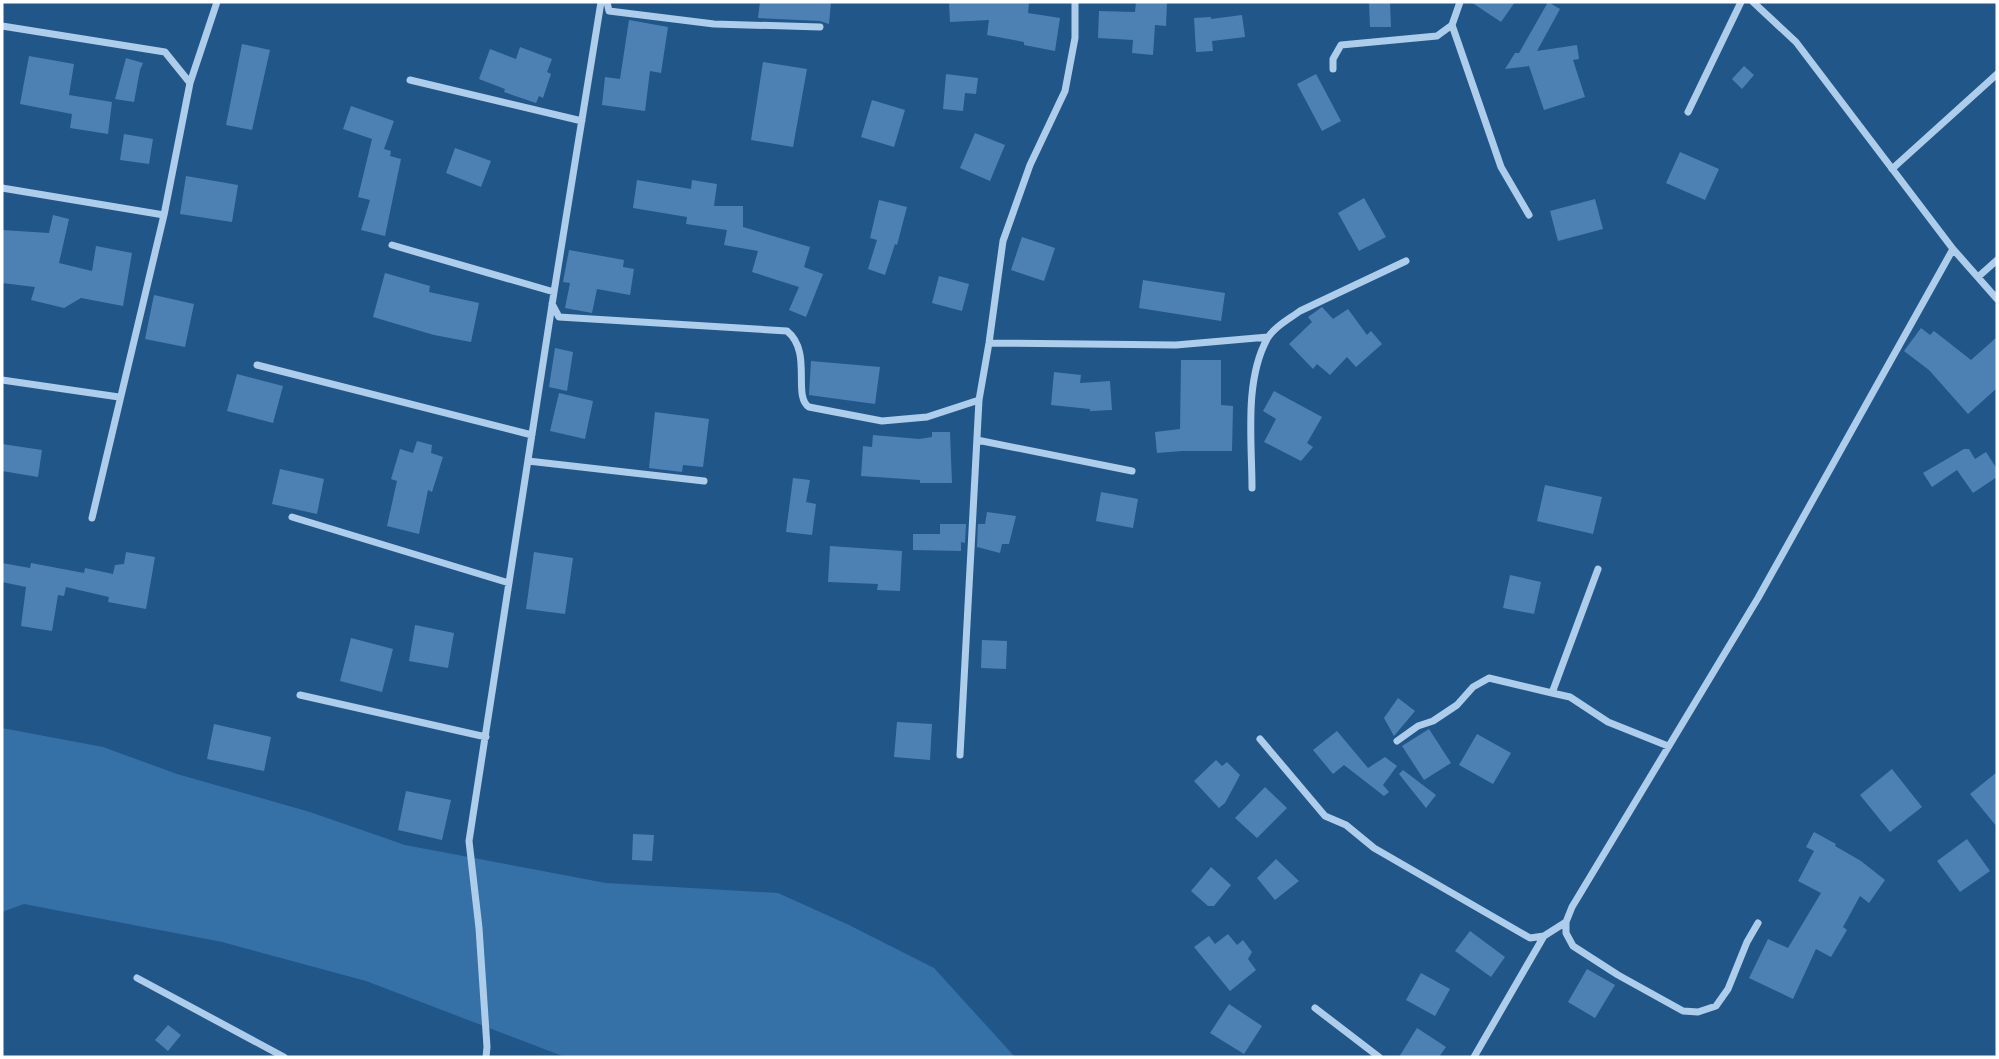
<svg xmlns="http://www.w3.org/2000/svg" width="1999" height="1059" font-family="'Alegreya Sans',sans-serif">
	<rect width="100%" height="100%" fill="#215689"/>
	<!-- green -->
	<path fill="#3570a7" d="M2 728 103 747 177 774 310 812 405 845 606 883 778 893 849 925 934 968 1015 1057H565L366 981 222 942 24 904 2 912Z"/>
	<!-- building -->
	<path fill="#4e81b3" d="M760 2H831L829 24 820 21 758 18Z
		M949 2 1029 3 1028 13 1060 18 1055 51 1024 45V42L987 35 989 20 950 22Z
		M1136 2H1167L1166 26 1155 25 1153 55 1132 53 1133 40 1098 38 1099 11 1135 12Z
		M1369 2H1390L1391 27H1370Z
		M1471 2H1515L1501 22Z
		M1548 2 1560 9 1537 51 1577 45 1579 59 1573 60 1585 97 1544 110 1529 66 1505 69 1515 53H1519Z
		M1242 15 1245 37 1212 41 1213 51 1196 52 1194 18 1211 17V19Z
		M629 20 668 27 661 73 650 71 645 111 602 105 605 77 620 79Z
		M242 44 270 50 252 130 226 125Z
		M520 47 552 59 547 72 551 74 543 98 539 96 536 103 504 92 505 89 479 79 490 49 516 59Z
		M29 56 74 64 69 95 112 102 108 134 70 128 72 114 20 104Z
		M126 58 143 63 140 70 134 102 115 99Z
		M763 62 807 69 793 147 751 140Z
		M1744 66 1754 75 1742 89 1732 79Z
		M946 74 978 78 976 94 965 93 963 111 943 109Z
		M1316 74 1341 121 1322 131 1297 84Z
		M872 100 905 110 894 147 861 137Z
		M351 106 394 121 384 149 391 151 390 156 401 159 385 236 361 230 370 200 358 197 372 139 343 129Z
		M975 133 1005 145 990 181 960 168Z
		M124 134 153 139 149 164 120 160Z
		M455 148 491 161 481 187 446 173Z
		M1680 152 1719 169 1705 200 1666 183Z
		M186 176 238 185 232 222 180 214Z
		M637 180 691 189 692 180 717 184 714 206H743V227L810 247 804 267 823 274 806 317 789 310 799 287 752 272 758 251 724 245 727 230 686 224 687 217 633 208Z
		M1364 198 1386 237 1359 251 1338 213Z
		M1595 199 1603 229 1558 241 1550 211Z
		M879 200 907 207 897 245 895 244 885 275 868 269 877 240 870 238Z
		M53 215 69 219 59 263 92 271 96 246 132 253 123 306 81 298 64 308 31 300 35 287 2 283V230L49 233Z
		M1022 237 1055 248 1044 281 1011 270Z
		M569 250 624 260 623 267 634 269 630 295 597 289 592 313 565 308 570 283 563 282Z
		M385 273 430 286 429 292 479 303 471 342 434 335 373 317Z
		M939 276 969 284 962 311 932 303Z
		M1143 280 1225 293 1221 321 1139 308Z
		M154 295 194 304 185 347 145 339Z
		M1322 307 1333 319 1348 309 1367 335 1371 331 1382 344 1356 367 1347 357 1330 375 1317 364 1313 369 1289 344 1312 322 1308 317Z
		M1921 328 1930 335 1934 331 1971 360 1997 337V388L1968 414 1929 370 1904 351Z
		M555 348 573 352 567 391 549 387Z
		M1181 360H1221V405L1233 406 1232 451H1182L1157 453 1155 432 1180 429Z
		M811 361 880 367 875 404 809 395Z
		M1054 372 1081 375 1080 383 1110 381 1112 410 1090 411V409L1051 405Z
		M237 374 283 386 273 423 227 411Z
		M1274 391 1322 417 1307 443 1313 447 1301 461 1264 442 1276 419 1263 411Z
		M559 393 593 401 585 439 550 431Z
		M655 412 709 419 703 467 683 465 682 472 649 468Z
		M932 432H950L952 483H920V480L861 476 863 446 872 447 873 435 919 439 932 437Z
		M417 441 432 445 431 453 443 457 432 492 428 490 419 534 387 526 397 481 391 479 400 449 413 453Z
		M2 444 42 450 38 477 2 471Z
		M1964 449H1969L1975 459 1986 452 1997 469V477L1973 493 1957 470 1932 487 1923 473Z
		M280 469 324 479 317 514 272 504Z
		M793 478 810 480 806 502 816 504 812 535 786 532Z
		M1545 485 1602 497 1593 534 1537 521Z
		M1101 492 1138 499 1133 528 1096 521Z
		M987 512 1016 516 1009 544H1002L1000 553 977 547 978 524H985Z
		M940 524H966L965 543 961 542V551L913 550V534H940Z
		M830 546 902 551 900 591 877 590 878 584 828 582Z
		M126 552 155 557 146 609 108 602 109 597 66 587 64 596 58 595 52 631 21 626 26 587 2 582V563L30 568 31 563 84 573 85 568 113 574 115 565 124 564Z
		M534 552 573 558 565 614 526 609Z
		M1510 575 1541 582 1534 614 1503 608Z
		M415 625 454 633 448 668 409 661Z
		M351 638 393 649 382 692 340 681Z
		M982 640 1007 641 1006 669 981 668Z
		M1398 698 1415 711 1394 736 1384 718Z
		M897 722 932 724 930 760 894 757Z
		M214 724 271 737 264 771 207 759Z
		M1429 729 1451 763 1424 780 1402 746Z
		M1337 731 1368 768 1385 757 1397 766 1383 785 1389 792 1384 796 1344 765 1333 774 1313 750Z
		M1477 734 1511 753 1493 784 1459 765Z
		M1216 760 1222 766 1227 762 1240 775 1225 803 1219 808 1194 781Z
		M1892 769 1922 807 1890 832 1860 795Z
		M1403 770 1436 795 1426 808 1399 774Z
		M1997 772V827L1970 794Z
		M1265 787 1287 808 1257 838 1235 818Z
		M406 791 451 800 442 840 398 830Z
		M1814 832 1836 844 1835 846 1861 861 1885 880 1869 903 1860 896 1843 927 1847 930 1831 957 1816 949 1793 999 1749 978 1768 939 1788 948 1821 893 1798 881 1814 851 1806 847Z
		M633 834 654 835 652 861 632 860Z
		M1967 839 1990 871 1960 892 1937 861Z
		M1276 859 1299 881 1275 900 1257 878Z
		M1211 867 1231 885 1214 906H1208L1191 891Z
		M1470 931 1505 957 1491 977 1455 951Z
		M1228 934 1237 945 1243 940 1252 952 1248 959 1256 970 1230 991 1194 947 1209 936 1215 944Z
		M1587 969 1615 985 1595 1018 1568 1002Z
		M1421 973 1450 989 1435 1016 1406 1000Z
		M1229 1004 1262 1026 1244 1054 1210 1033Z
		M168 1025 181 1035 168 1051 155 1040Z
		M1417 1028 1446 1047 1439 1057H1399Z"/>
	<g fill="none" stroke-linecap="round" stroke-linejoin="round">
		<!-- street -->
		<path stroke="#adcdeb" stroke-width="7" d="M607 2 609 11 714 24 820 27
			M1753 2 1796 42 1953 249 1997 299
			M1452 25 1501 167 1529 215
			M2 26 165 52 190 83
			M1333 69V59L1341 45 1437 36 1452 25 1460 2
			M410 80 582 121
			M1688 112 1741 2
			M1892 169 1997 74
			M2 188 164 215
			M392 245 554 292
			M1978 277 1997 260
			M552 304 559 317 787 331C813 352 792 396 809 407L882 421 927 417 979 400
			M989 343 1176 345 1268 337
			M257 365 532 435
			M2 380 119 397
			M977 440 1132 471
			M528 461 704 481
			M1252 488C1252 441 1244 382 1267 339 1274 327 1289 319 1300 311L1406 261
			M292 517 509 583
			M92 518 164 215 190 83 217 2
			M1598 569 1552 693 1570 697 1608 722 1668 746
			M300 695 486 737
			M1260 739 1325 816 1346 825 1374 848 1530 938 1544 936 1566 922
			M1397 741 1418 726 1433 721 1457 705 1473 687 1489 678 1552 693
			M960 755 979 400 989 343 1003 241 1030 165 1065 91 1075 38V2
			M1758 923 1747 942 1728 989 1716 1006 1698 1012 1683 1011 1618 975 1573 946 1566 933V922L1572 907 1758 598 1953 249
			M137 978 284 1057
			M1315 1008 1379 1057
			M486 1057 487 1047 479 928 469 841 554 292 601 2
			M1474 1057 1544 936"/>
	</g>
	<!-- border -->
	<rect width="1999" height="1059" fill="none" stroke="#ffffff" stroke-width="7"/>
</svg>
